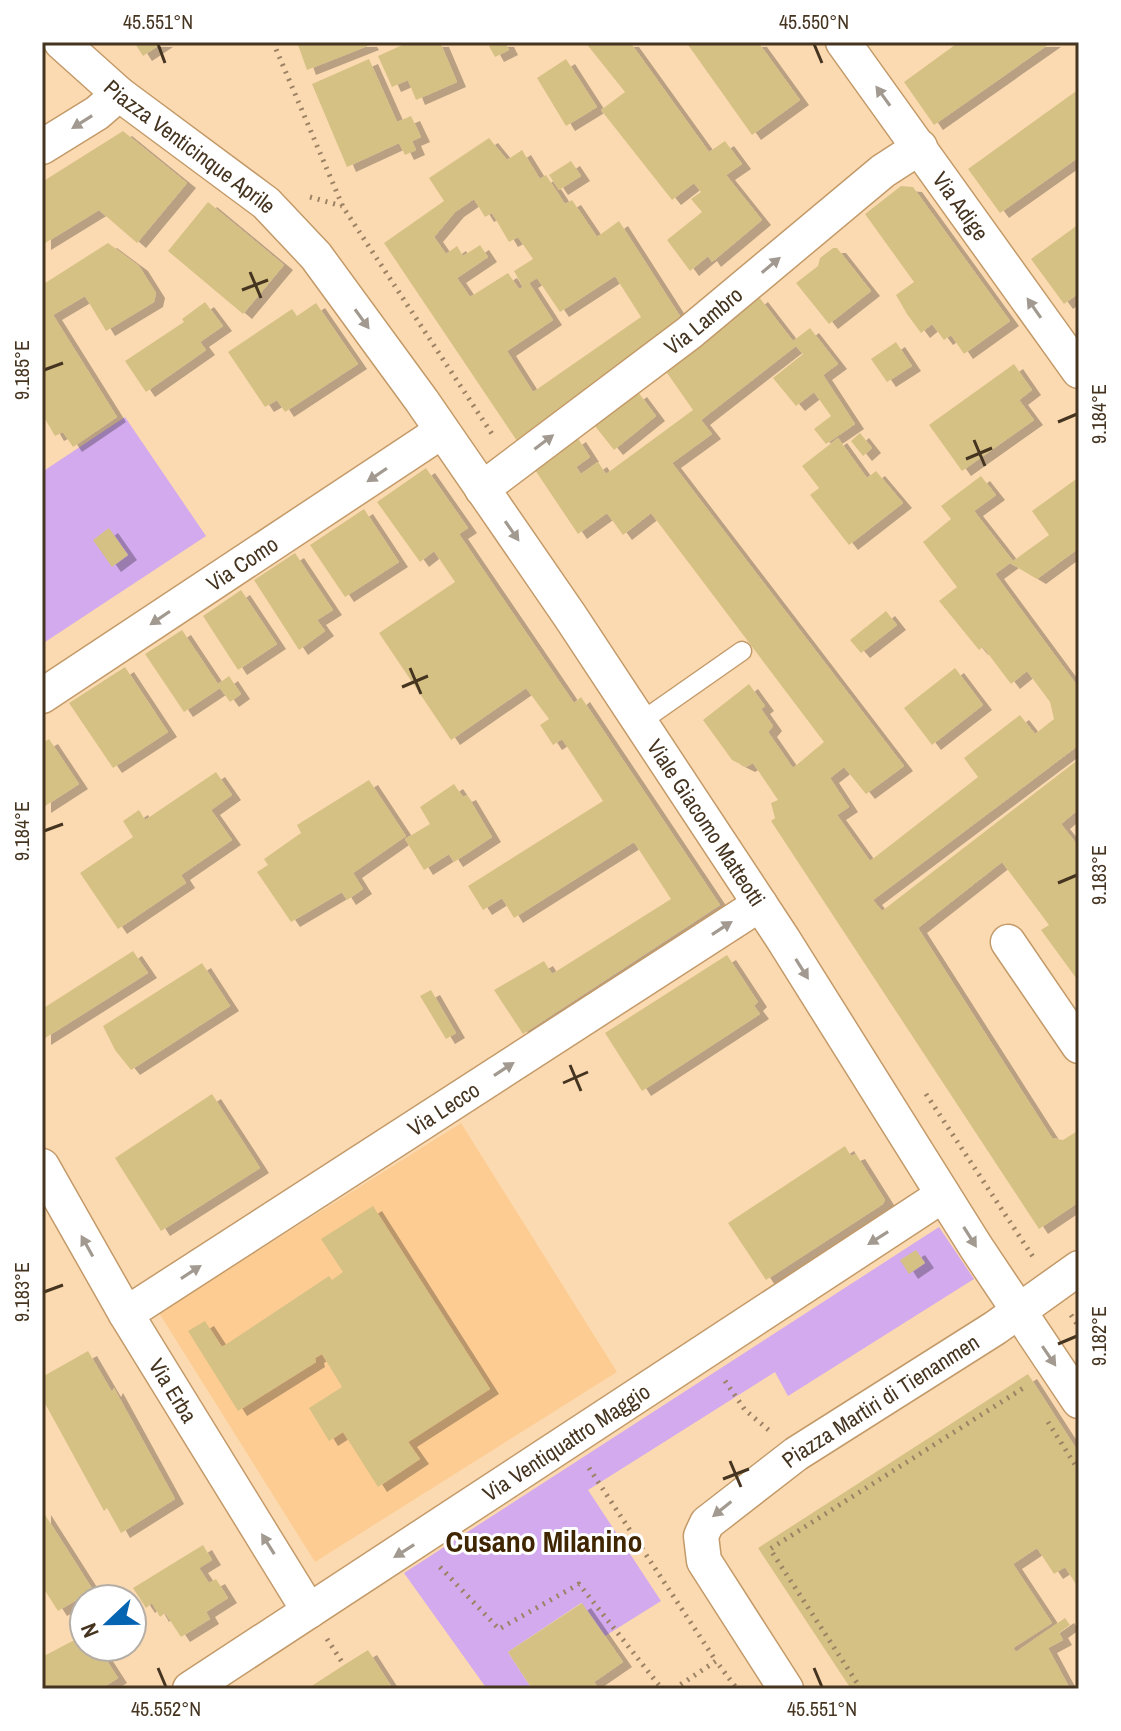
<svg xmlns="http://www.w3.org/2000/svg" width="1121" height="1731" font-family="'Archivo Narrow',sans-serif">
	<defs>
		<filter id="shadow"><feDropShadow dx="9" dy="5" stdDeviation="0" flood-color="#0004"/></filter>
	</defs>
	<rect width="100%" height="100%" fill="#fcdab1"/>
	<!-- built -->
	<path fill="#fdcc93" d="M461 1123 617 1372 315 1562 159 1313Z"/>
	<!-- green -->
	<path fill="#d2aaed" d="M125 417 206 536 42 644V472Z
		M939 1227 974 1279 788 1396 775 1372 588 1490 661 1601 605 1636 581 1603 508 1652 532 1689H487L404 1573Z"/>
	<!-- building -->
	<path fill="#d6c185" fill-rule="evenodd" filter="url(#shadow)" d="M134 42H164L143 56Z
		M297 42H368L370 45 307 70Z
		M409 42H440L457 82 416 100 408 80 392 87 378 56Z
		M497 42H505L509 50 495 57 489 46Z
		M585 42H630L709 152 725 141 742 164 726 175 762 220 712 262 708 256 690 271 667 240 702 212 691 199 701 192 694 183 672 200 601 110 625 92Z
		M686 42H758L800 100 752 135Z
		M959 42H1052L934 125 904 82Z
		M369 59 397 122 411 116 421 137 412 141 416 150 405 155 399 143 347 167 312 84Z
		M566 59 597 107 566 126 537 78Z
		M1079 89V157L1000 213 968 169Z
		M123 131 187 183 137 243 99 210 42 245V182Z
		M489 138 507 160 522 150 540 179 546 175 565 204 572 200 597 237 619 221 687 327 521 447 384 243 444 201 429 178ZM474 199 485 217 492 213 509 242 518 237 533 259 514 271 523 287 519 289 508 273 470 297 457 278 488 257 480 245 463 256 457 246 446 254 434 237 455 212ZM615 276 641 317 533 392 507 351 553 320 529 283 537 278 560 312Z
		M571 161 581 176 559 190 549 175Z
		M901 186 913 187 1010 321 964 354 951 335 944 340 932 324 921 333 907 314 896 295 914 282 865 214Z
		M208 202 284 265 243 314 168 251Z
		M1079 224V293L1064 304 1031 259Z
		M108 243 139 266 156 293 154 302 106 331 85 296 53 315 117 417 73 447 63 432 55 436 42 414V285Z
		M833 248H837L871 291 829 324 796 283 818 266 820 258Z
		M759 297 793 341 810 328 838 364 823 375 855 424 826 444 814 429 831 416 814 392 796 406 773 378 803 354 796 346 701 420 712 434 672 463 904 766 866 794 844 767 830 778 849 807 837 815 870 861 978 777 964 758 1020 715 1035 734 1054 719 1050 702 1027 671 1011 684 983 647 979 650 939 601 957 587 923 542 951 519 941 506 981 476 996 495 974 511 1013 561 1049 535 1032 511 1079 477V548L1037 579 1010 563 995 574 1079 688V745L873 900 882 911 1079 759V809L1061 824 1079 847V982L1041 930 1049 925 1002 862 918 928 1052 1138 1063 1140 1079 1130V1202L1039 1229 771 821 775 818 771 803 778 800 753 763 746 767 732 760 703 720 749 684 765 706 761 709 773 726 768 732 793 768 824 742 651 513 623 535 607 513 578 534 533 467 577 437 590 457 576 467 581 474 598 462 606 474 693 410 665 370Z
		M205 302 223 326 200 342 206 350 146 392 125 361 184 322 182 319Z
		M316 303 358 364 285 412 277 400 265 407 228 352 292 309 297 316Z
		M896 342 912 366 887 382 871 359Z
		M1014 364 1032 390 1019 400 1034 420 962 471 929 425Z
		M638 392 656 416 614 450 595 426Z
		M860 433 872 448 863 456 851 441Z
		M838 438 867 478 876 471 903 503 849 545 810 495 819 488 802 466Z
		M426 468 468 528 459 534 574 703 581 697 720 905 523 1034 494 990 544 961 552 974 671 899 634 842 514 918 502 898 483 910 468 886 603 801 562 739 553 745 540 725 549 719 526 688 451 740 379 633 455 582 434 551 420 562 377 502Z
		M364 509 399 562 345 597 310 545Z
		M109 528 128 555 112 567 93 540Z
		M295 553 333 610 317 620 325 631 299 650 254 580Z
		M241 590 277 644 238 670 203 616Z
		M886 611 897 625 861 653 850 640Z
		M182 630 218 684 229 676 241 694 230 702 220 688 184 712 145 654Z
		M125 667 168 732 113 768 69 703Z
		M955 668 983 705 932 745 904 708Z
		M49 739 79 784 42 808V743Z
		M216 772 232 795 211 810 232 840 181 875 186 883 118 929 80 873 133 837 123 821 139 810 145 820Z
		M369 780 406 836 353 873 363 889 347 900 342 892 291 922 257 872 268 865 264 859 301 833 297 825Z
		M454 784 463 797 467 795 492 837 454 862 449 854 424 870 405 839 430 824 420 807Z
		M133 951 148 973 42 1040V1009Z
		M727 955 758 1002 754 1006 760 1014 642 1091 605 1033Z
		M202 963 230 1006 131 1070 115 1050 103 1026Z
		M431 990 456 1033 446 1039 420 996Z
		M212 1094 260 1168 161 1231 115 1158Z
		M845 1146 851 1156 856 1154 885 1200 883 1204 766 1280 728 1223Z
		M373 1206 490 1389 408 1442 420 1459 378 1487 343 1432 329 1441 309 1408 342 1387 322 1354 315 1358 316 1362 238 1411 188 1331 205 1321 222 1347 329 1276 332 1280 343 1272 321 1239Z
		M916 1250 925 1263 909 1274 900 1260Z
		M88 1351 112 1392 114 1388 175 1499 121 1533 107 1508 104 1511 42 1398V1377Z
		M1028 1374 1079 1453V1589L1065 1567 1054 1574 1037 1548 1013 1564 1052 1623 1013 1648 1016 1652 1065 1618 1070 1625 1059 1633 1063 1640 1048 1648 1069 1687 1079 1685V1689H851L758 1548Z
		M42 1510 93 1590 58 1611 42 1586Z
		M203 1545 212 1560 199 1568 209 1583 216 1579 228 1598 206 1612 210 1619 181 1637 165 1613 160 1617 152 1603 146 1608 133 1588Z
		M582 1603 623 1662 594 1682 599 1689H532L508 1652Z
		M84 1635V1647H98L118 1678 101 1689H42V1657Z
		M368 1650 393 1689H307L344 1665Z"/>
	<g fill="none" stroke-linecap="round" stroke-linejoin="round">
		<!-- service casing -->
		<g stroke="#c39a69" stroke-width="21">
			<path id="service" d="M639 723 742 651"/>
		</g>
		<!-- minor casing -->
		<g stroke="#c39a69" stroke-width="37">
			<g id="minor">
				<path id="s1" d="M61 42 119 94 266 203 316 256 422 401 570 616 783 939 976 1247 1079 1401"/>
				<path id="s2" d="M843 42 1079 371"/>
				<path d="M42 147 97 113 119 94"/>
				<path id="s3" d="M482 489 689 333 883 171 920 147"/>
				<path id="s4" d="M42 696 442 431"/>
				<path d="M1008 942 1079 1046"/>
				<path id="s5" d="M42 1166 126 1314 309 1611"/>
				<path id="s6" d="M126 1314 760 904"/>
				<path id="s7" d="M190 1689 943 1195"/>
				<path id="s8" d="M786 1689 704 1561 701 1536 707 1523 796 1454 995 1328 1079 1268"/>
			</g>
		</g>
		<!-- path -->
		<path stroke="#9d8365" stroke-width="5" stroke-dasharray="2 6" stroke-linecap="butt" d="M273 42 343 207 494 437
			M310 197 342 206
			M926 1094 1035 1260
			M1071 1315 1079 1327
			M725 1381 745 1410 771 1432
			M1048 1422 1079 1471
			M589 1468 716 1661
			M440 1567 499 1629 579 1584 662 1689
			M327 1639 344 1665
			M674 1689 716 1661 737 1689
			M861 1689 770 1549 1025 1387"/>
		<!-- service -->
		<use href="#service" stroke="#fff" stroke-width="18"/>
		<!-- minor -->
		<use href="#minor" stroke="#fff" stroke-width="34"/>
	</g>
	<!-- one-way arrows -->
	<defs><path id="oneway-solid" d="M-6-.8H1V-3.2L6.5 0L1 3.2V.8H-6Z" transform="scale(2)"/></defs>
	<g fill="#a29a90">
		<use href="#oneway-solid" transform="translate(883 96) rotate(-126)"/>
		<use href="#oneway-solid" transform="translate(82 122) rotate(148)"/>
		<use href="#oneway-solid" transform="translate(771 265) rotate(-40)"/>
		<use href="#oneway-solid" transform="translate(1034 308) rotate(-125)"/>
		<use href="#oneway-solid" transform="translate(362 319) rotate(54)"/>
		<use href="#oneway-solid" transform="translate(544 442) rotate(-37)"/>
		<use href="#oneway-solid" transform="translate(377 475) rotate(146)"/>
		<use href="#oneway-solid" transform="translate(512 531) rotate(55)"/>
		<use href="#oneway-solid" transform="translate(160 618) rotate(146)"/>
		<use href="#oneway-solid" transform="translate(722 928) rotate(-33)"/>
		<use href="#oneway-solid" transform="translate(802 969) rotate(58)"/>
		<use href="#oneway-solid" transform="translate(504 1069) rotate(-33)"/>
		<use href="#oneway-solid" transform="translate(970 1237) rotate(58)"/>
		<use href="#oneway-solid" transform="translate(878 1238) rotate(148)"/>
		<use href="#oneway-solid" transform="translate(87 1246) rotate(-119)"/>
		<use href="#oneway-solid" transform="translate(191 1272) rotate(-33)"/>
		<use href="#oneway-solid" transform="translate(1049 1356) rotate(56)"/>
		<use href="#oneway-solid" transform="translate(722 1509) rotate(141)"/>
		<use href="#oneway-solid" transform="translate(268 1544) rotate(-122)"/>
		<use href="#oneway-solid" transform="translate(404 1551) rotate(148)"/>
	</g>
	<!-- ticks -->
	<path fill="none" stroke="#453420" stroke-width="3" d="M158 44 165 63M814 44 822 63M250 272 261 298M242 290 268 280M44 370 63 363M1058 422 1077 414M974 440 985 466M966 459 992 448M410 668 421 694M402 687 428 676M44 831 63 824M1058 883 1077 875M570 1065 581 1091M563 1083 588 1072M44 1292 63 1285M1058 1344 1077 1336M730 1461 741 1487M723 1479 749 1469M158 1668 166 1687M814 1668 822 1687"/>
	<g text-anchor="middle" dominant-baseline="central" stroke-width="6" stroke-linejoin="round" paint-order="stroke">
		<!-- street labels -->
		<g font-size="22" fill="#453420" stroke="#fff">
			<text stroke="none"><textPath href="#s1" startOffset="166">Piazza Venticinque Aprile</textPath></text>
			<text stroke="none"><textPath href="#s2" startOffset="202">Via Adige</textPath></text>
			<text stroke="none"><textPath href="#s3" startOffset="278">Via Lambro</textPath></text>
			<text stroke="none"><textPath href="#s4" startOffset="240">Via Como</textPath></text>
			<text stroke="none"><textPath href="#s1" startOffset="1022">Viale Giacomo Matteotti</textPath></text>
			<text stroke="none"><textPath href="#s6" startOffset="378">Via Lecco</textPath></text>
			<text stroke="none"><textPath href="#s5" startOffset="260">Via Erba</textPath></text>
			<text stroke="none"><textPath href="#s8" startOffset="404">Piazza Martiri di Tienanmen</textPath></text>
			<text stroke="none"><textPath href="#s7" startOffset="450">Via Ventiquattro Maggio</textPath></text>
		</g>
		<!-- district labels -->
		<g font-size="30" font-weight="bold" fill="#3f2500" stroke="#fff">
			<text x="544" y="1541">Cusano Milanino</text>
		</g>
	</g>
	<!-- border -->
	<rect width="1121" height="1731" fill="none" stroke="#ffffff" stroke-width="88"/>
	<!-- north arrow -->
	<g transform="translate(108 1623) rotate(248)"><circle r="38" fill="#ffffff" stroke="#b5aea6" stroke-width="2"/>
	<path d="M0-6L14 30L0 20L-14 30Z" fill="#0665b2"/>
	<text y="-12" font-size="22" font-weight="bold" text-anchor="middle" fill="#453420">N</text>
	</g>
	<rect x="44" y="44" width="1033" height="1643" fill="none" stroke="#453420" stroke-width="3"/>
	<g font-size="20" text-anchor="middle" fill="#453420">
		<text x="158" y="29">45.551°N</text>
		<text x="814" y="29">45.550°N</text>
		<text transform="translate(22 370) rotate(-90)" y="7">9.185°E</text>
		<text transform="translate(1099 414) rotate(-90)" y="7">9.184°E</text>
		<text transform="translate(22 831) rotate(-90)" y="7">9.184°E</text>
		<text transform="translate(1099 875) rotate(-90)" y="7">9.183°E</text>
		<text transform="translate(22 1292) rotate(-90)" y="7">9.183°E</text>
		<text transform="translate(1099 1336) rotate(-90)" y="7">9.182°E</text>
		<text x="166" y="1716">45.552°N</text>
		<text x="822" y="1716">45.551°N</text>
	</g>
</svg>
